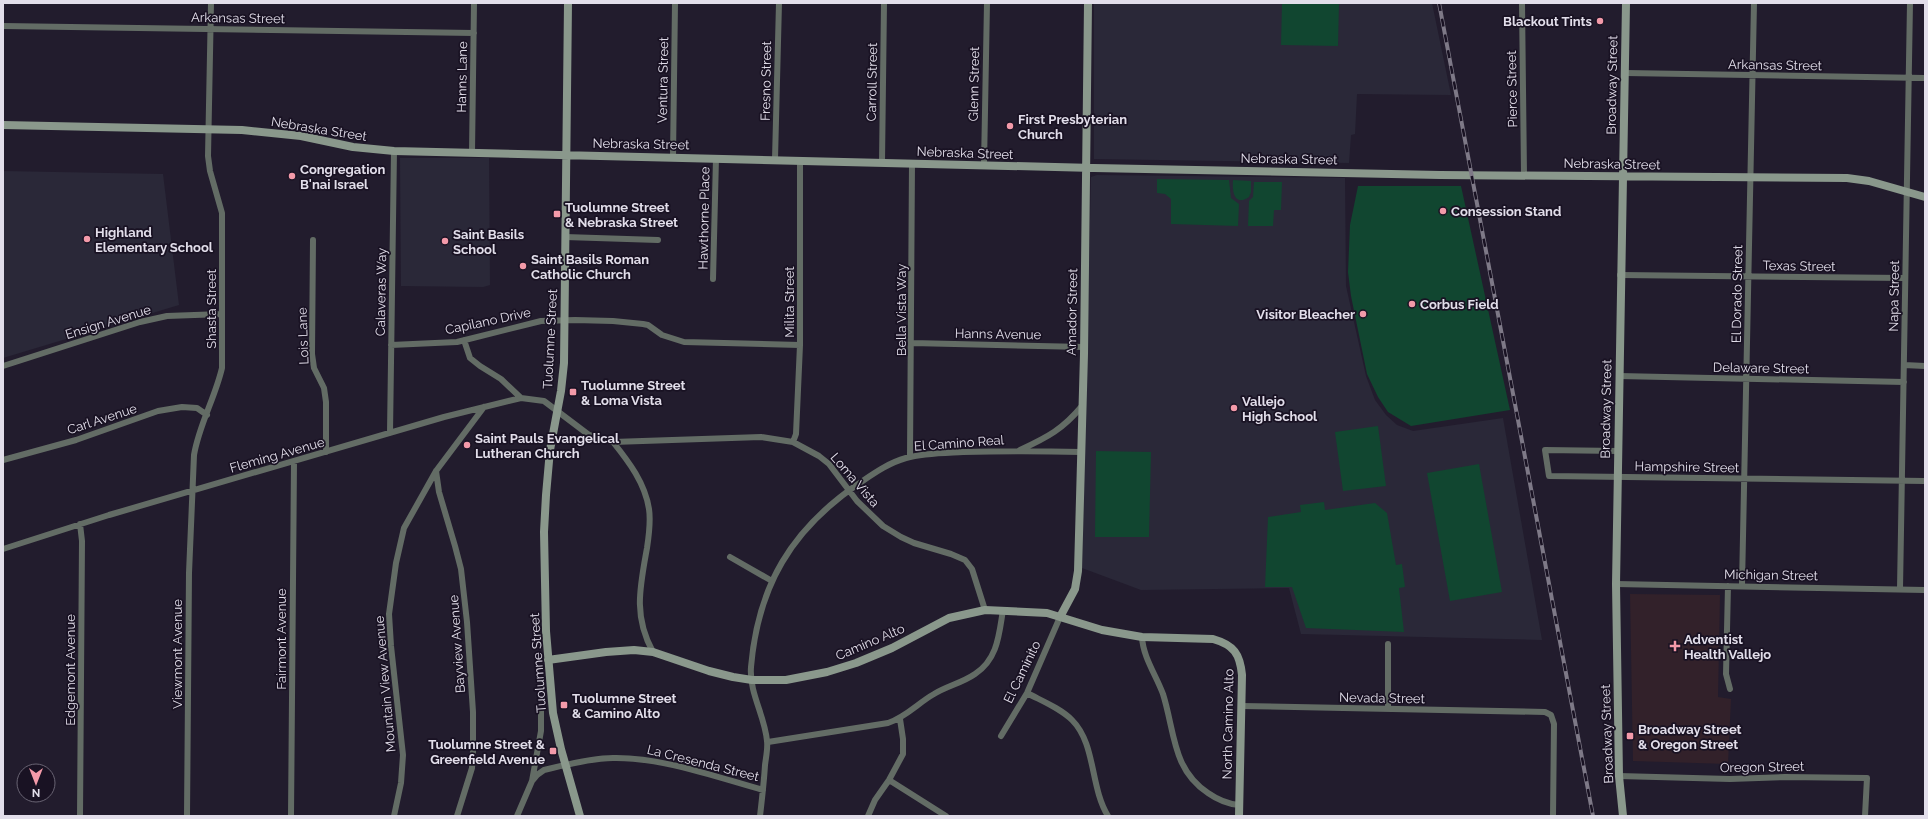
<svg xmlns="http://www.w3.org/2000/svg" width="1928" height="819" font-family="Raleway,sans-serif">
	<rect width="100%" height="100%" fill="#221c2d"/>
	<!-- education -->
	<path fill="#2a2838" d="M1094 3H1432L1451 95 1357 94 1355 134 1351 135 1349 163 1094 159Z
		M400 158H489L490 285 483 287 401 286Z
		M3 171 163 174 179 305 3 358Z
		M1097 175 1345 178 1346 286 1366 376 1375 400 1386 415 1397 425 1413 431 1503 418 1542 640 1301 634 1289 588 1141 590 1082 568 1091 177Z"/>
	<!-- medical -->
	<path fill="#32212a" d="M1630 594 1720 595 1718 697 1731 699 1728 764 1633 761Z"/>
	<!-- green -->
	<path fill="#114630" d="M1282 3H1339L1338 46 1281 45Z
		M1157 179 1229 180 1231 198 1239 204 1238 226 1171 224V199L1165 194 1157 193Z
		M1233 180 1251 181V192L1249 197C1234 207 1232 191 1233 180Z
		M1254 182H1282L1281 210H1274L1273 226H1248L1249 201 1253 197Z
		M1358 186H1461L1510 410 1411 426 1388 412 1378 397 1367 374 1351 296 1348 272 1350 225Z
		M1378 426 1386 486 1343 491 1335 432Z
		M1096 451 1151 452 1149 537H1095Z
		M1479 464 1502 592 1450 601 1427 473Z
		M1324 502 1325 510 1375 503 1387 513 1396 565 1402 564 1405 587 1399 588 1404 632 1306 628 1292 587H1265L1268 517 1301 512 1300 505Z"/>
	<g fill="none" stroke-linecap="round" stroke-linejoin="round">
		<!-- street -->
		<path stroke="#636c65" stroke-width="6" d="M1522 3 1524 175
			M3 26 474 33
			M1625 73 1925 78
			M472 152 474 3
			M673 157 675 3
			M775 159 779 3
			M882 162 884 3
			M984 165 987 3
			M565 237 658 240
			M313 240 312 354 314 368 324 388 326 402V452
			M1620 275 1905 278
			M713 279 716 158
			M464 340 470 358 480 366 501 379 521 398
			M912 343 1084 347
			M391 345 457 342 541 321 575 320 613 321 643 324 648 325 662 335 684 342 800 345
			M1904 365 1925 366
			M3 366 140 322 167 316 222 314
			M1619 376 1904 382
			M390 433 394 151
			M613 442C629 462 645 483 649 509 651 522 649 535 647 548 640 587 633 616 653 652
			M793 442 796 434 800 345V160
			M1020 450C1048 437 1063 429 1082 406
			M1618 451 1545 450 1549 476 1925 481
			M910 457 912 163
			M3 460 76 440 158 411 182 407 197 408 207 415
			M436 471 439 492 455 546 461 569 467 622 473 712V751L472 768 457 816
			M3 549 109 515 444 417 521 398 544 401 589 435 613 442 761 437 793 442 819 456 829 464 857 501 883 526 901 537 914 543 951 554 965 560 972 569 985 610
			M730 557 772 581
			M1616 584 1925 590
			M1742 585 1754 3
			M1728 586 1726 674 1730 689
			M1900 589 1910 3
			M1142 637C1143 657 1156 675 1163 694 1175 732 1172 769 1208 793 1218 800 1228 804 1239 805
			M1027 693C1042 701 1060 708 1072 720 1096 744 1090 787 1108 816
			M1241 706 1545 712 1551 715 1554 724 1553 816
			M1388 709V644
			M1001 736 1027 693 1060 617
			M768 742 888 723C906 717 918 703 934 694 947 686 962 683 975 674 998 659 999 634 1003 610
			M1619 776 1730 779 1785 777 1867 778 1865 816
			M889 780 946 816
			M532 781 537 775 544 770C564 765 593 758 613 758 661 757 716 777 763 790
			M80 816 82 541 80 524
			M187 816 189 573 194 455C199 425 215 398 222 368V213L210 171 208 156 211 3
			M291 816 294 462
			M394 816 401 783 403 755 391 646 389 614 396 563 404 528 436 471 484 407
			M517 816 532 781 541 731V711
			M760 816C762 799 764 782 765 765 766 757 768 748 767 741 765 716 749 693 751 667 758 586 791 530 858 484 873 474 888 463 906 458 924 453 944 453 963 452 1002 451 1041 451 1081 452
			M868 816 875 800 889 780 903 754V739L900 719"/>
		<!-- secondary -->
		<path stroke="#8a988c" stroke-width="8" d="M568 3 564 363 561 391 550 450 546 495 544 532 546 631 553 713 561 749 580 816
			M3 125 242 130 301 136 353 147 394 151 1094 168 1440 175 1847 178 1869 181 1925 197
			M1060 617 1075 589 1078 571 1084 354 1088 3
			M548 660 606 652 634 650 653 652 709 671 733 677 752 680H786L827 672 856 663 892 648 949 618 985 610 1047 613 1102 630 1142 637 1213 639C1234 645 1240 654 1242 675L1239 816
			M1623 816 1619 776 1616 584 1626 3"/>
		<!-- rail casing -->
		<g stroke="#7e7987" stroke-width="4">
			<path id="rail" d="M1439 3 1593 816"/>
		</g>
		<!-- rail -->
		<use href="#rail" stroke="#191223" stroke-width="2.5" stroke-dasharray="8" stroke-linecap="butt"/>
	</g>
	<!-- markers -->
	<g fill="#f39aa9" stroke="#191223" stroke-width="1.5">
		<circle cx="1600" cy="21" r="4"/>
		<circle cx="1010" cy="126" r="4"/>
		<circle cx="292" cy="176" r="4"/>
		<circle cx="1443" cy="211" r="4"/>
		<rect x="553" y="210" width="8" height="8" rx="2"/>
		<circle cx="87" cy="239" r="4"/>
		<circle cx="445" cy="241" r="4"/>
		<circle cx="523" cy="266" r="4"/>
		<circle cx="1412" cy="304" r="4"/>
		<circle cx="1363" cy="314" r="4"/>
		<rect x="569" y="388" width="8" height="8" rx="2"/>
		<circle cx="1234" cy="408" r="4"/>
		<circle cx="467" cy="445" r="4"/>
		<path d="M1673 640h4v4h4v4h-4v4h-4v-4h-4v-4h4z"/>
		<rect x="560" y="701" width="8" height="8" rx="2"/>
		<rect x="1626" y="732" width="8" height="8" rx="2"/>
		<rect x="549" y="747" width="8" height="8" rx="2"/>
	</g>
	<g text-anchor="middle" dominant-baseline="central" stroke-width="3.5" stroke-linejoin="round" paint-order="stroke">
		<!-- street labels -->
		<g font-size="13" fill="#e2deea" stroke="#191223">
			<text transform="translate(238 18) rotate(1)">Arkansas Street</text>
			<text transform="translate(1775 65) rotate(1)">Arkansas Street</text>
			<text transform="translate(462 77) rotate(-89)">Hanns Lane</text>
			<text transform="translate(663 80) rotate(-89)">Ventura Street</text>
			<text transform="translate(766 81) rotate(-89)">Fresno Street</text>
			<text transform="translate(872 82) rotate(-89)">Carroll Street</text>
			<text transform="translate(974 84) rotate(-89)">Glenn Street</text>
			<text transform="translate(1612 85) rotate(-89)">Broadway Street</text>
			<text transform="translate(1512 89) rotate(-91)">Pierce Street</text>
			<text transform="translate(319 129) rotate(9)">Nebraska Street</text>
			<text transform="translate(641 144) rotate(1)">Nebraska Street</text>
			<text transform="translate(965 153) rotate(2)">Nebraska Street</text>
			<text transform="translate(1289 159) rotate(1)">Nebraska Street</text>
			<text transform="translate(1612 164) rotate(1)">Nebraska Street</text>
			<text transform="translate(704 218) rotate(-89)">Hawthorne Place</text>
			<text transform="translate(1799 266) rotate(1)">Texas Street</text>
			<text transform="translate(381 292) rotate(-89)">Calaveras Way</text>
			<text transform="translate(1737 294) rotate(-89)">El Dorado Street</text>
			<text transform="translate(1894 296) rotate(-89)">Napa Street</text>
			<text transform="translate(789 302) rotate(-90)">Milita Street</text>
			<text transform="translate(211 309) rotate(-90)">Shasta Street</text>
			<text transform="translate(901 310) rotate(-90)">Bella Vista Way</text>
			<text transform="translate(1072 312) rotate(-89)">Amador Street</text>
			<text transform="translate(488 321) rotate(-12)">Capilano Drive</text>
			<text transform="translate(108 322) rotate(-17)">Ensign Avenue</text>
			<text transform="translate(998 334) rotate(1)">Hanns Avenue</text>
			<text transform="translate(303 336) rotate(-92)">Lois Lane</text>
			<text transform="translate(550 339) rotate(-87)">Tuolumne Street</text>
			<text transform="translate(1761 368) rotate(1)">Delaware Street</text>
			<text transform="translate(1606 409) rotate(-89)">Broadway Street</text>
			<text transform="translate(102 419) rotate(-18)">Carl Avenue</text>
			<text transform="translate(959 443) rotate(-4)">El Camino Real</text>
			<text transform="translate(277 455) rotate(-16)">Fleming Avenue</text>
			<text transform="translate(1687 467) rotate(1)">Hampshire Street</text>
			<text transform="translate(855 480) rotate(49)">Loma Vista</text>
			<text transform="translate(1771 575) rotate(1)">Michigan Street</text>
			<text transform="translate(281 639) rotate(-90)">Fairmont Avenue</text>
			<text transform="translate(870 642) rotate(-23)">Camino Alto</text>
			<text transform="translate(457 644) rotate(-94)">Bayview Avenue</text>
			<text transform="translate(177 654) rotate(-90)">Viewmont Avenue</text>
			<text transform="translate(538 663) rotate(-94)">Tuolumne Street</text>
			<text transform="translate(70 670) rotate(-90)">Edgemont Avenue</text>
			<text transform="translate(1022 672) rotate(-64)">El Caminito</text>
			<text transform="translate(385 684) rotate(-95)">Mountain View Avenue</text>
			<text transform="translate(1382 698) rotate(1)">Nevada Street</text>
			<text transform="translate(1228 724) rotate(-89)">North Camino Alto</text>
			<text transform="translate(1607 734) rotate(-92)">Broadway Street</text>
			<text transform="translate(703 763) rotate(14)">La Cresenda Street</text>
			<text transform="translate(1762 767) rotate(-1)">Oregon Street</text>
		</g>
		<!-- poi labels -->
		<g font-size="13" font-weight="bold" fill="#e2deea" stroke="#191223" text-anchor="start">
			<text x="1592" y="21" text-anchor="end">Blackout Tints</text>
			<text x="1018" y="119">First Presbyterian<tspan x="1018" dy="15">Church</tspan></text>
			<text x="300" y="169">Congregation<tspan x="300" dy="15">B'nai Israel</tspan></text>
			<text x="565" y="207">Tuolumne Street<tspan x="565" dy="15">&amp; Nebraska Street</tspan></text>
			<text x="1451" y="211">Consession Stand</text>
			<text x="95" y="232">Highland<tspan x="95" dy="15">Elementary School</tspan></text>
			<text x="453" y="234">Saint Basils<tspan x="453" dy="15">School</tspan></text>
			<text x="531" y="259">Saint Basils Roman<tspan x="531" dy="15">Catholic Church</tspan></text>
			<text x="1420" y="304">Corbus Field</text>
			<text x="1355" y="314" text-anchor="end">Visitor Bleacher</text>
			<text x="581" y="385">Tuolumne Street<tspan x="581" dy="15">&amp; Loma Vista</tspan></text>
			<text x="1242" y="401">Vallejo<tspan x="1242" dy="15">High School</tspan></text>
			<text x="475" y="438">Saint Pauls Evangelical<tspan x="475" dy="15">Lutheran Church</tspan></text>
			<text x="1684" y="639">Adventist<tspan x="1684" dy="15">Health Vallejo</tspan></text>
			<text x="572" y="698">Tuolumne Street<tspan x="572" dy="15">&amp; Camino Alto</tspan></text>
			<text x="1638" y="729">Broadway Street<tspan x="1638" dy="15">&amp; Oregon Street</tspan></text>
			<text x="545" y="744" text-anchor="end">Tuolumne Street &amp;<tspan x="545" dy="15">Greenfield Avenue</tspan></text>
		</g>
	</g>
	<!-- border -->
	<rect width="1928" height="819" fill="none" stroke="#e2deea" stroke-width="8"/>
	<!-- north arrow -->
	<g transform="translate(36 783) rotate(180)"><circle r="19" fill="#191223" stroke="#696473"/>
	<path d="M0-3L7 15L0 10L-7 15Z" fill="#f39aa9"/>
	<text y="-6" font-size="11" font-weight="bold" text-anchor="middle" fill="#e2deea">N</text>
	</g>
</svg>
